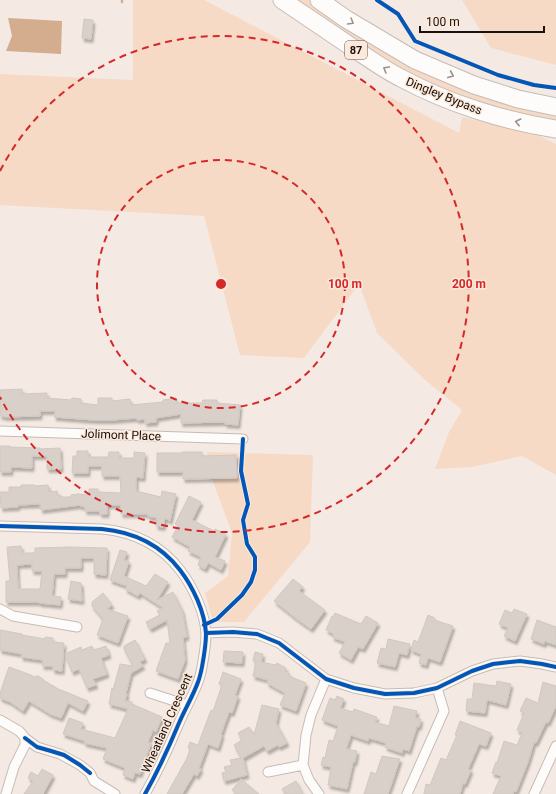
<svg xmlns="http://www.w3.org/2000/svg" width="556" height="794" font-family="Roboto,sans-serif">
	<defs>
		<filter id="shadow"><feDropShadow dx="2" dy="3.5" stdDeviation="1" flood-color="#0004"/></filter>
	</defs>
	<rect width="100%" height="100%" fill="#f4eae3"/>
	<!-- green -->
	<path fill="#f6dac5" d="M133 0H204L459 133 462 117 537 135 556 144V475L522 456 472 467 435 469 449 432 462 410 425 380 377 333 359 284 304 358 240 355 204 216 0 205V74L133 80Z
		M294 0H309L382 48 556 114V123L488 106 436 87 390 64Z
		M462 0H556V65L491 48Z
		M207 452 313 455 310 542 244 622H213L205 593 228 576 232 533 213 482Z"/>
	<!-- water -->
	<path fill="#d3ad8e" d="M8 18 62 21 61 54 6 51 12 36Z"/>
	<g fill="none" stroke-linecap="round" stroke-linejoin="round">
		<!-- stream -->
		<path stroke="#d3ad8e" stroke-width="2.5" d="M122 2V0"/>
	</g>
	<!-- building -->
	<path fill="#d9d0ca" stroke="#d0c8c1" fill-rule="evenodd" filter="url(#shadow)" d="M84 19 93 20 91 39 82 38Z
		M22 389V394L47 393V398L71 400 72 398 81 399V403L98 405V398H112V401L130 399 131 405 163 402V400L176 398 177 403H202L203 400H217V403L240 405 238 425 225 424V422L181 423V414L156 418V422L145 423V419L137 420V418L112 420H94L54 417 55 411H40V416L4 417V416H0V390Z
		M0 446H10V447L40 448V449L60 448 61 469H47V456H32V468L11 467V472H0Z
		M77 451H88V457H108L109 452H119V458H134V452L145 453 143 478 136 477V491L161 497 162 491 176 494 170 521 165 518 163 527 156 526 157 518 148 516V514H121V505H107V514H100V511H85V507L80 506V505L41 510 40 504 18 505V507L1 508 0 492H9V487H21V485H35V486L48 485 49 492 57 491 58 496H62V497H71V495L78 494 89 495V489H98V492L121 493 120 476H102V466H88V473H72L73 456H77Z
		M182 452H202V456L236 455 237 478 183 479V472H157V453H182Z
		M189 496 201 502 192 520 214 531 215 529 226 534 215 557 225 561 221 570 208 563 205 569 198 565 201 557 188 551 190 547 172 537 178 526 175 524Z
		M21 546 22 553H35V548L69 547 107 548 106 575 94 574V558H81V568H65V574H54L52 596 61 597 60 605 39 603V602H6V581H10L7 547ZM32 564V571H42L40 589H18L17 565Z
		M120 550 127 552 124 560 129 561 124 576 146 586 155 574 168 582 157 600 173 592 182 610 187 637H183L185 660 178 679 156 671 166 643H170L167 620 150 629 146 622 160 615 157 611 163 608 140 593 138 596 125 589 127 586 110 580Z
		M293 579 303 587 299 591 325 610 311 629 298 620 274 601Z
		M71 581 81 583 82 601 68 599Z
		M103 593 112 605 107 609 128 616 118 643 97 635 103 619 92 606V602Z
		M514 609 527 614 515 641 504 636 508 628 499 624 505 610 512 613Z
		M335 613 361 624 366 616 378 623 363 649 358 647 351 660 339 653 345 642 332 637 334 634 326 630 332 616 333 617Z
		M428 615 435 618 434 620 453 626 440 662 428 658 426 665 419 663 421 654 411 650 414 640 418 642Z
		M537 620 556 627V645L545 641 544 644 531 639Z
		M0 630 22 634V635L45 639V637L53 638V642L64 643 62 671 53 670V666H42L43 660 21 657 22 654 0 650Z
		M388 639 410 644 407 655 399 653 395 667 377 663 381 648 386 649Z
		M135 640 145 659 140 662 143 666 131 673 126 693 127 694 125 701 132 702V704L162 717 156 732 153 730 148 742 151 743 140 774 135 773 133 779 123 775 125 768 103 759 107 748 84 743 85 741 63 734 69 718 83 723 81 729 115 738 128 709 109 704 112 688 113 690 120 664 133 666 124 649V646Z
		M92 646 94 650 106 646 109 655 101 658 107 674 93 679 96 685 87 688 79 669 72 672 65 654 81 647 82 650Z
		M224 651 243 652 242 663 223 662Z
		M255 652 263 654 261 662 276 665 277 663 286 668 285 671 290 674 289 676 306 683 296 711 280 705 285 693 267 683 268 680 253 676 256 661H253Z
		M9 667 31 675 34 677 36 676H38L43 679V680L60 690H61L88 701 83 711 68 703 61 718 50 714 29 701 23 711 10 702 0 698V693Z
		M223 672 241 679 235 695 238 696 232 713 229 712 221 734 222 735 218 748 208 744 199 768 201 769 197 776 194 774 182 794H167L187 758 190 749 188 748 190 742 198 745 211 710 213 711 222 685 219 684Z
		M497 681 511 684 506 705 487 700 485 713 466 711 467 699H472L474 683 496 686Z
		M543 682 556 686V706L548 723 546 722 536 743 534 742 528 762 516 792 514 791 513 794H493L501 776 492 773 496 762 497 763 504 741 517 745 522 733 517 730 524 713 520 711 526 698 538 703Z
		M337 696 344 699 340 708 353 712 354 709 377 717 375 722 389 726 394 706 417 711 415 718 421 719 419 727 417 726 409 751 403 749 402 753 385 747 386 743 369 738 368 741 351 735 346 749 357 751 355 762H353L347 789 328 785 331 767 321 765 323 757 325 758 329 740 333 741 338 726 322 720 330 698 335 700Z
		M262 705 279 709 276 723 287 743 279 747 278 745 267 751 264 746 243 758 247 775 224 781 222 773 226 772 224 767 232 765 230 760 241 758 234 745 242 740 238 733 249 727 254 735Z
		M460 721 491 733 486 746 479 744 468 769 471 770 465 784 463 783 460 794H424L426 784 430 785 441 758 446 760 457 735H455Z
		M382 756 400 759 388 794H364L371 772 376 774Z
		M42 769 53 775 43 794H24L33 781 28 778 31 772 38 776Z
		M241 779 259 794H237L232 790Z
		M296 781 303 794H285L282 789Z"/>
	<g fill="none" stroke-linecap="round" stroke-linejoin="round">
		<!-- street casing -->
		<g stroke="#c5bcb5" stroke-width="11">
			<path id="street" d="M0 431 243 439
				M0 526 102 529C134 532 160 544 180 570 193 587 205 612 206 634 206 645 204 656 202 667 201 672 200 677 198 682 193 696 185 709 179 723 169 747 158 771 145 794
				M0 609 13 616 77 627
				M206 633 233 632 257 634 279 643 326 679 354 688 385 694 414 693 437 688 472 671 493 664 520 661 542 664 556 667
				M150 693 187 705
				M0 720 19 731 22 734 25 738 37 747 60 754 80 765 90 773 94 781 115 794
				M268 772 303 765
				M6 794 14 767 25 745V738
				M319 794 309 780 303 765 306 735 311 715 326 679
				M407 794 444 711 437 688
				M534 794 556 746"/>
		</g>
		<!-- highway casing -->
		<g stroke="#c5bcb5" stroke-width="19">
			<path id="highway" d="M282 0C304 15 327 30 350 46 367 57 383 69 401 78 447 103 504 121 556 129
				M319 0 346 19 415 60 474 85 518 99 556 107"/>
		</g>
		<!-- street -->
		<use href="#street" stroke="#fdfcfb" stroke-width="9"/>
		<!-- highway -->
		<use href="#highway" stroke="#fdfcfb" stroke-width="17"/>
		<!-- cycleway casing -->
		<g stroke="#fce9db" stroke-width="6">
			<path id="cycleway" d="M377 0 398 14 415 41 498 75 534 85 556 88
				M0 526 102 529C134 532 160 544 180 570 193 587 205 612 206 634 206 645 204 656 202 667 201 672 200 677 198 682 193 696 185 709 179 723 169 747 158 771 145 794
				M204 625 217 619 242 595 251 582 255 570V557L247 544 243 520 248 504 241 471 243 439
				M206 633 233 632 257 634 279 643 326 679 354 688 385 694 414 693 437 688 472 671 493 664 520 661 542 664 556 667
				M25 738 37 747 51 751 64 755 80 765 90 773"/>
		</g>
		<!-- cycleway -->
		<use href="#cycleway" stroke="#0057b8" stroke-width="4"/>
	</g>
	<!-- one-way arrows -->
	<defs><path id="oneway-chevron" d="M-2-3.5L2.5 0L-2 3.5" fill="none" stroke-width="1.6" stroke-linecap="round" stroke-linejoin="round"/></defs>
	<g stroke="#96928f">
		<use href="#oneway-chevron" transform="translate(351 22) rotate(31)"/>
		<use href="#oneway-chevron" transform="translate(386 69) rotate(-149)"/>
		<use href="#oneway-chevron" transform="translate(451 75) rotate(23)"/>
		<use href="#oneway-chevron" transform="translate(518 122) rotate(-167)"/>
	</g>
	<!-- distance rings -->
	<g fill="none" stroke="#d62828" stroke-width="2" stroke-dasharray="7 5">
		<circle cx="221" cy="284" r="124"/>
		<path d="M0 171A248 248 0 1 1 0 397"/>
	</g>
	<g text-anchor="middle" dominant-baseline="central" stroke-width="3" stroke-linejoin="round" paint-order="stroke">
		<!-- shield labels -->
		<rect fill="#fce9db" stroke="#5d5249" stroke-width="1" x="345" y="41" width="22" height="18" rx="3"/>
		<g font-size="11" font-weight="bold" fill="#19110b">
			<text x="356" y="50">87</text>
		</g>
		<!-- street labels -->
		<g font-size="12" fill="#19110b" stroke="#fce9db">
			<text transform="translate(444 96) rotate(22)">Dingley Bypass</text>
			<text transform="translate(121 435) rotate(2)">Jolimont Place</text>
			<text transform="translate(167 723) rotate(-66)">Wheatland Crescent</text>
		</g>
	</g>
	<circle cx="221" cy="284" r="6" fill="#d62828" stroke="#fce9db" stroke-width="2"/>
	<g font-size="12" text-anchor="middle" font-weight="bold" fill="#d62828" stroke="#fce9db" stroke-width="3" stroke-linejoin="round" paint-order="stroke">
		<text x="345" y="288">100 m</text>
		<text x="469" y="288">200 m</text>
	</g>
	<!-- scale -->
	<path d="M420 26v6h124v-6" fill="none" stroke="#19110b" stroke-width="2"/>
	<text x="426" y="26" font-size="12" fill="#19110b" stroke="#fce9db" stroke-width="3" paint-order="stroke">100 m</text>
</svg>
